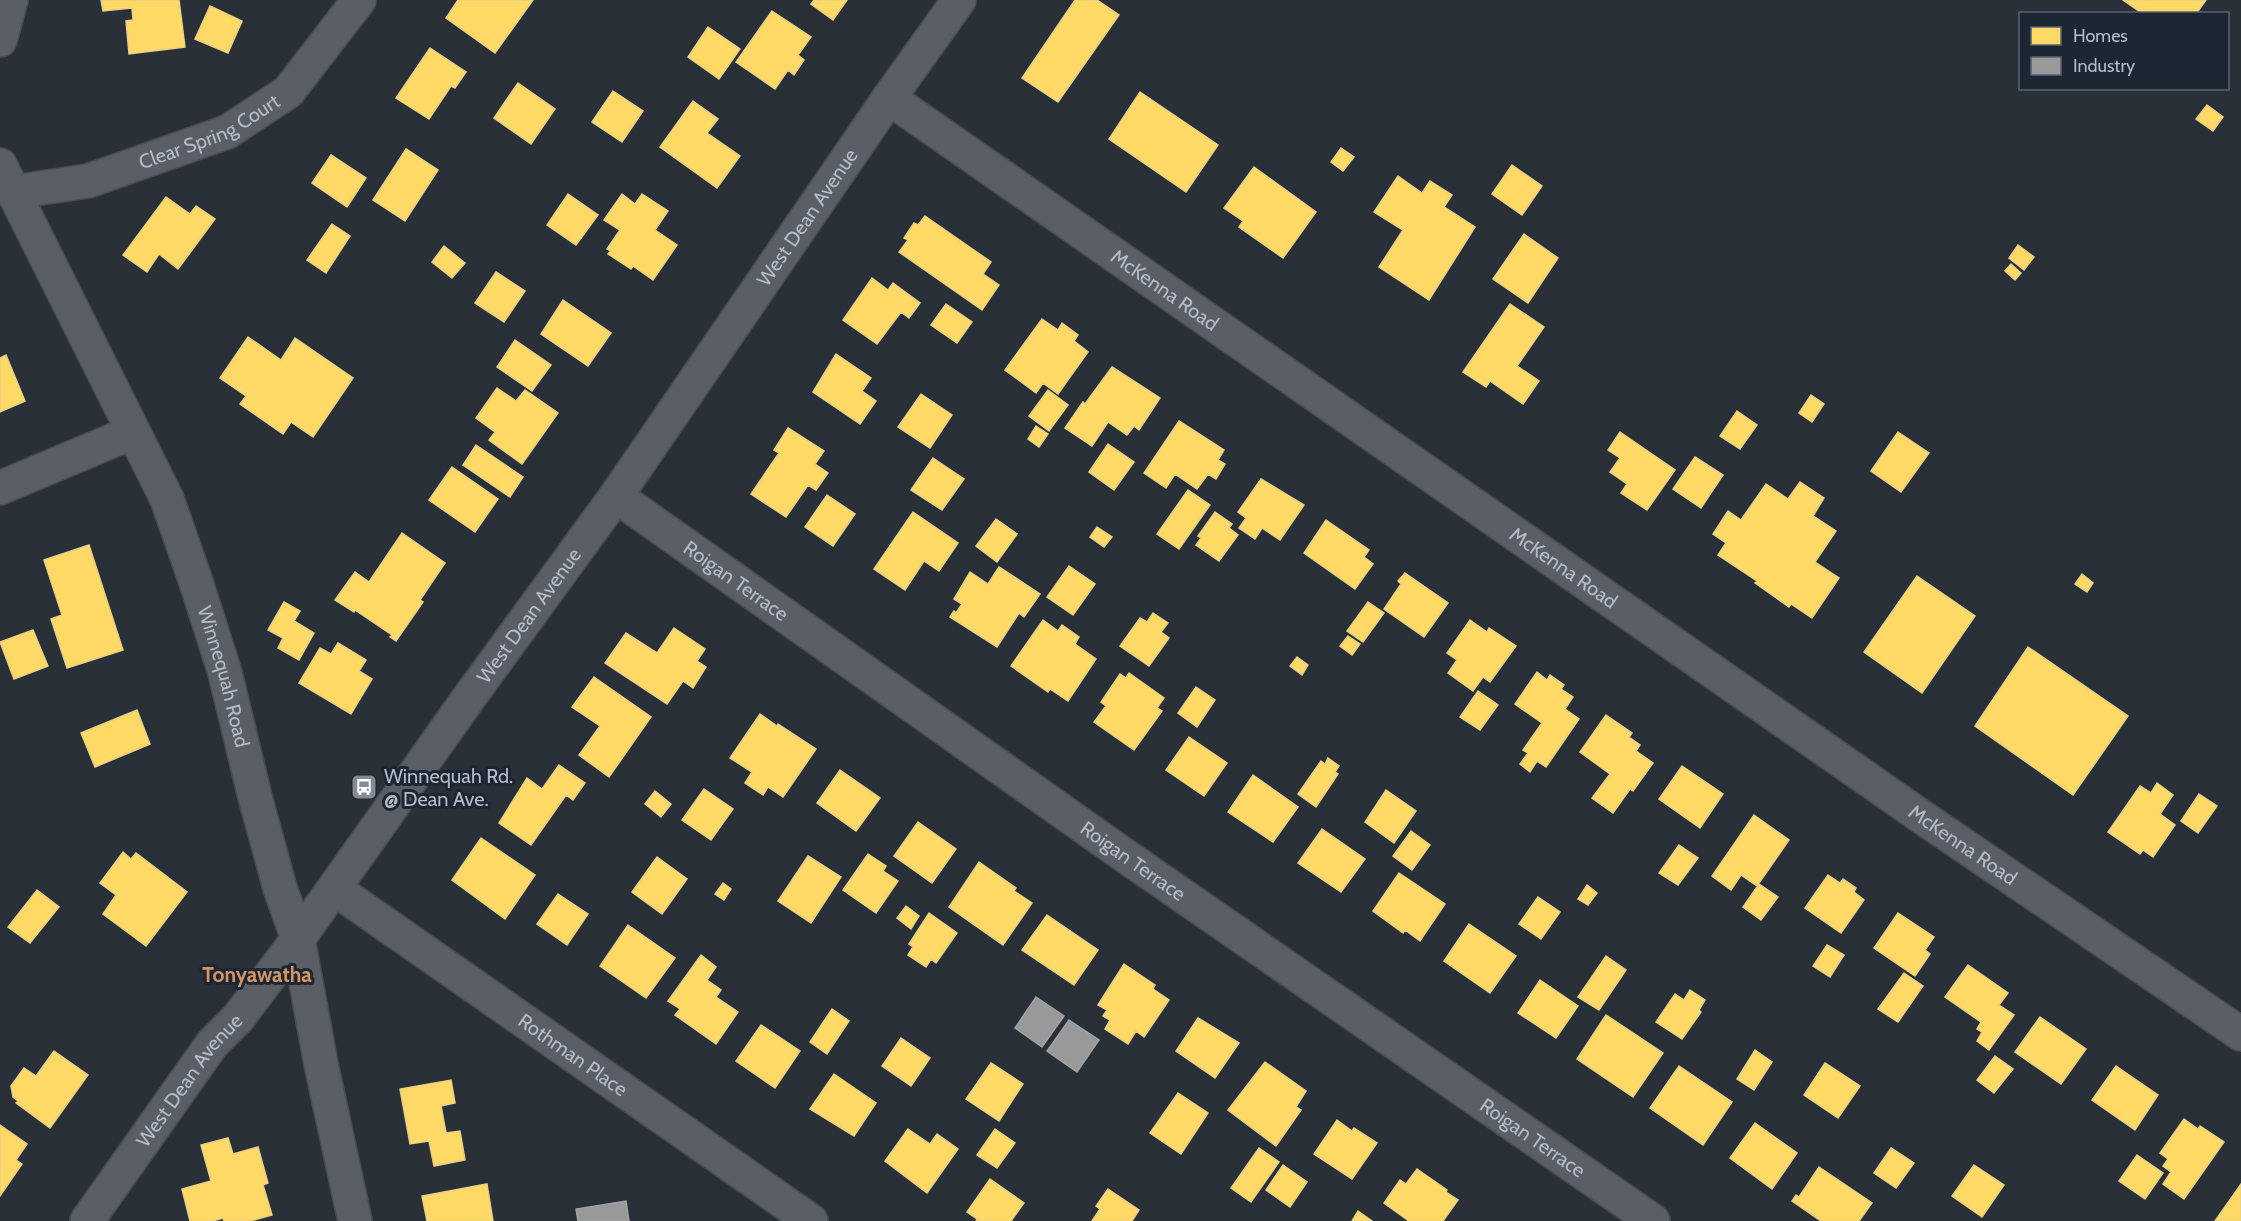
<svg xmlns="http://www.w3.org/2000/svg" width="2241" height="1221" font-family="Cabin,sans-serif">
	<rect width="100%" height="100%" fill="#2a3038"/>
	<!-- homes -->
	<path fill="#ffd966" stroke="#e8d084" stroke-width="1.5" d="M101 0H179L185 47 129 54 126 21 133 20 132 8 103 11Z
		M458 0H533L495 53 446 18Z
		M814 0H847L833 20 811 4Z
		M1075 0H1097L1119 15 1058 102 1022 78Z
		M2123 0H2206L2196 14H2143Z
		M210 6 242 21 228 53 195 39Z
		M772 11 811 37 798 55 804 60 794 75 788 70 775 89 736 62Z
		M708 27 740 49 719 79 688 57Z
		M430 48 466 72 455 88 451 86 429 119 396 98Z
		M518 83 555 109 531 144 494 118Z
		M613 91 643 111 622 142 592 122Z
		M1140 92 1218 145 1186 192 1109 139Z
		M693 101 718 119 707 133 740 156 717 188 660 147Z
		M2207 105 2223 117 2213 131 2196 119Z
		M1341 148 1354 157 1343 171 1331 162Z
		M406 149 438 170 405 221 373 200Z
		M331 155 366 178 347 207 312 183Z
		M1512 165 1542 186 1522 215 1492 194Z
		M1254 167 1316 212 1283 258 1239 227 1243 221 1224 208Z
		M1398 176 1422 193 1430 181 1452 195 1444 207 1475 227 1429 300 1379 267 1403 230 1374 212Z
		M568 194 598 215 576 245 547 225Z
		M622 194 635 204 642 194 668 211 655 230 677 245 653 280 633 266 631 269 608 254 611 251 607 249 620 230 604 220Z
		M166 197 190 214 196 206 215 219 178 269 159 254 147 272 123 255Z
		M925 216 991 262 983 274 999 285 982 310 899 252 908 240 904 238 914 223 918 225Z
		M332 224 350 236 326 273 307 260Z
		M1524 234 1558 258 1528 303 1493 279Z
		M2018 245 2034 257 2024 270 2009 258Z
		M444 246 465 263 452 278 432 262Z
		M2011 264 2021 273 2015 280 2005 271Z
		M496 272 525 291 504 322 475 303Z
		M872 278 888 290 893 283 920 303 909 318 901 312 877 344 843 320Z
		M563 300 611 333 588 366 541 334Z
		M946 304 972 322 957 343 931 325Z
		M1510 304 1544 327 1517 366 1539 381 1523 404 1490 381 1486 387 1463 372Z
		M1042 319 1058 330 1062 323 1078 335 1074 341 1088 352 1058 394 1043 383 1036 393 1005 370Z
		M248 337 281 360 295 338 353 378 313 437 291 422 283 434 240 404 246 396 220 378Z
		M515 340 551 365 532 391 497 367Z
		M836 354 871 378 862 391 876 401 860 424 813 392Z
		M6 355 25 401 0 412V358Z
		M1112 367 1160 398 1139 430 1134 426 1127 435 1108 422 1092 446 1065 428 1083 402 1085 404Z
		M497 388 516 401 525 390 558 413 522 464 489 440 495 432 476 418Z
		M1048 390 1068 405 1049 431 1029 416Z
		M921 394 952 415 930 448 898 427Z
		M1811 395 1824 404 1812 422 1799 413Z
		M1737 411 1757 425 1740 449 1720 436Z
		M1179 421 1224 450 1218 460 1225 464 1216 479 1208 474 1197 489 1175 474 1166 488 1144 473Z
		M1036 426 1048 434 1039 447 1028 439Z
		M788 428 824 451 815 464 828 473 816 490 808 485 786 517 751 494 779 453 774 450Z
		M1620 432 1675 470 1647 510 1621 493 1627 484 1610 472 1620 458 1608 450Z
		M1898 432 1929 453 1901 492 1871 471Z
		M1108 444 1134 462 1114 490 1089 472Z
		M476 445 523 477 510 497 463 465Z
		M1695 457 1723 475 1701 508 1673 489Z
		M933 458 964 479 942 510 911 490Z
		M452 467 498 499 475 532 429 500Z
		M1261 479 1304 505 1280 540 1262 528 1255 539 1239 528 1246 518 1238 512Z
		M1800 482 1824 498 1813 516 1836 531 1815 562 1839 578 1812 618 1791 604 1789 607 1755 583 1757 581 1718 555 1726 543 1713 534 1728 511 1741 520 1766 484 1788 499Z
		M1188 490 1210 505 1179 549 1157 534Z
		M827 495 855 514 833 546 805 527Z
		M913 512 958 543 939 571 924 561 905 590 874 569Z
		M1215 512 1232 524 1229 528 1238 535 1219 561 1196 545 1201 538 1198 536Z
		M996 519 1017 534 997 562 976 546Z
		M1326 520 1369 550 1364 557 1373 564 1355 589 1304 553Z
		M1097 527 1112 537 1104 547 1090 537Z
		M402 533 445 563 420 600 423 602 396 641 390 637 392 635 355 610 354 612 335 600 355 572 369 582Z
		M89 545 123 650 67 668 51 619 62 615 44 560Z
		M1069 566 1095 584 1073 615 1047 597Z
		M999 567 1040 594 1024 617 1019 613 997 647 950 617 954 611 956 613 962 604 954 599 970 572 988 584Z
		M1405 573 1448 603 1424 637 1384 609 1401 584 1398 581Z
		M2082 574 2093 583 2087 592 2075 584Z
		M1917 576 1975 616 1922 693 1864 652Z
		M284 602 300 611 294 621 314 633 299 660 278 648 283 638 268 630Z
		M1368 602 1384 613 1363 642 1347 631Z
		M1153 613 1168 623 1161 632 1169 638 1149 666 1120 646 1140 618 1147 622Z
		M1043 620 1058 631 1062 625 1079 637 1075 644 1096 659 1068 701 1050 689 1048 692 1011 666Z
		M1470 620 1487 632 1489 628 1516 646 1490 682 1483 677 1473 691 1448 673 1457 660 1447 653Z
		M674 628 705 649 697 661 706 667 693 688 683 681 667 704 605 663 626 633 657 653Z
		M33 630 48 666 14 679 0 642Z
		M1348 636 1360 644 1352 655 1340 646Z
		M338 643 366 660 359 671 372 679 351 714 299 683 320 648 331 654Z
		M2028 647 2128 716 2073 795 1975 726Z
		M1297 657 1308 665 1302 675 1290 666Z
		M1537 672 1547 680 1550 675 1564 685 1561 689 1573 697 1565 709 1579 719 1546 767 1537 761 1530 772 1520 764 1528 753 1523 750 1542 723 1515 704Z
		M1129 673 1164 698 1157 708 1162 711 1134 750 1094 722 1106 706 1101 702 1120 674 1126 678Z
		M594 677 651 717 609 777 579 755 600 726 572 707Z
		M1196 687 1215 700 1197 727 1178 713Z
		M1478 691 1498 705 1480 730 1460 717Z
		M137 710 150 744 95 767 81 733Z
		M760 714 777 726 778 724 816 749 783 797 768 787 763 795 745 783 752 772 730 758Z
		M1606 715 1632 733 1629 737 1640 745 1636 751 1653 763 1633 791 1630 789 1613 813 1592 798 1610 774 1580 752Z
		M1189 737 1227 763 1204 796 1166 770Z
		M1328 758 1339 766 1335 772 1338 774 1316 807 1298 794 1321 761 1325 764Z
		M559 765 585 783 573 800 566 795 531 845 499 823 527 778 542 789Z
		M1682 766 1723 794 1700 828 1659 799Z
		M840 770 880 798 856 831 817 803Z
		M1253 775 1298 807 1273 842 1228 812Z
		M2157 783 2173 795 2160 814 2175 825 2153 857 2143 850 2140 854 2108 832 2140 786 2151 793Z
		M704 789 733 809 711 840 682 820Z
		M1386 790 1416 811 1394 843 1365 822Z
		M655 791 671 804 661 817 645 804Z
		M2199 794 2217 806 2198 833 2181 821Z
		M1754 815 1789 840 1757 886 1741 875 1731 890 1712 876Z
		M918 822 956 849 932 883 894 856Z
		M1322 829 1365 859 1341 892 1298 863Z
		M1411 831 1430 845 1412 870 1393 856Z
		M481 838 535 875 505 919 452 880Z
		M1679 845 1698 858 1678 885 1659 873Z
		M123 852 131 859 136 853 187 892 146 946 103 914 116 895 100 883Z
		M868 854 886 866 883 871 898 881 876 913 843 890Z
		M808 856 841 877 811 923 778 901Z
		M657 857 687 879 662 914 632 892Z
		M979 862 1016 888 1014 891 1032 903 1003 945 949 907Z
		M1399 873 1445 904 1420 941 1405 930 1403 933 1373 911Z
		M1828 875 1840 883 1843 879 1856 888 1854 892 1864 900 1841 933 1805 908Z
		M723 883 731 889 724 900 715 894Z
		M1759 884 1778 897 1761 920 1743 907Z
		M1587 885 1597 893 1588 905 1578 899Z
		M37 890 59 907 30 943 8 927Z
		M558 894 588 914 567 945 537 924Z
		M1538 897 1560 912 1541 939 1519 924Z
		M906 906 919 916 911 929 897 918Z
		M929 913 957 933 936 963 931 959 926 967 908 955 913 947 909 944Z
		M1898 913 1934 937 1925 950 1930 954 1915 976 1874 948Z
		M1047 915 1098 950 1074 985 1022 950Z
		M1469 924 1516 956 1490 993 1444 961Z
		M628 925 675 958 646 998 600 966Z
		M1827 945 1844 955 1830 977 1813 966Z
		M701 955 716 967 707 980 721 990 716 997 738 1012 716 1044 675 1015 680 1009 668 1001Z
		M1606 956 1626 970 1599 1010 1578 997Z
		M1124 964 1155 985 1153 989 1169 1000 1144 1037 1136 1031 1128 1044 1105 1029 1110 1020 1103 1016 1107 1010 1098 1005Z
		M1968 965 2008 993 1999 1005 2014 1015 1989 1050 1977 1041 1982 1032 1977 1029 1981 1022 1945 997Z
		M1904 973 1923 986 1898 1022 1878 1009Z
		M1540 980 1578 1006 1556 1038 1518 1013Z
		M1690 990 1705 1000 1699 1010 1701 1012 1682 1039 1656 1022 1675 994 1684 1000Z
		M832 1009 849 1021 827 1054 810 1042Z
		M1606 1015 1663 1053 1633 1097 1577 1059Z
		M2040 1017 2086 1049 2061 1084 2015 1052Z
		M1198 1018 1239 1043 1215 1078 1176 1051Z
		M761 1025 800 1051 775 1088 736 1061Z
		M901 1038 930 1058 911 1086 882 1066Z
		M1755 1050 1772 1062 1754 1090 1737 1079Z
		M54 1051 88 1075 50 1128 16 1103 18 1101 13 1097 11 1086 24 1068 36 1076Z
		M1995 1056 2013 1069 1994 1093 1977 1080Z
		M1265 1062 1306 1091 1296 1107 1301 1110 1276 1146 1228 1110Z
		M991 1063 1023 1084 999 1121 966 1099Z
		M1825 1063 1860 1086 1838 1118 1804 1095Z
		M1679 1066 1732 1102 1703 1145 1650 1108Z
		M2116 1066 2158 1095 2135 1130 2092 1100Z
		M834 1074 876 1103 854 1136 810 1109Z
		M451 1080 455 1103 441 1106 446 1133 460 1131 465 1160 434 1166 429 1141 410 1144 400 1089Z
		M1178 1093 1208 1113 1181 1154 1150 1133Z
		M2184 1119 2198 1129 2200 1126 2224 1142 2184 1199 2163 1184 2171 1172 2163 1166 2168 1159 2160 1153Z
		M1337 1120 1352 1131 1354 1128 1377 1143 1352 1179 1314 1154Z
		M1755 1123 1797 1153 1772 1189 1730 1158Z
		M0 1125 27 1144 16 1160 22 1164 0 1196Z
		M908 1129 930 1144 937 1134 958 1149 927 1193 885 1161Z
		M995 1129 1015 1143 997 1168 977 1155Z
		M228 1138 233 1154 258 1147 268 1183 263 1185 272 1215 250 1221H224L223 1218 213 1221H190L182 1189 211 1181 201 1145Z
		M1259 1148 1279 1162 1251 1202 1231 1188Z
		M1891 1148 1914 1163 1896 1188 1874 1173Z
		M2137 1155 2163 1173 2145 1199 2119 1181Z
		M1283 1165 1307 1182 1290 1207 1266 1190Z
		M1974 1165 2004 1185 1982 1217 1952 1196Z
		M1819 1167 1872 1203 1859 1221H1821L1792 1201 1796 1195 1799 1197Z
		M1417 1169 1447 1190 1446 1192 1458 1200 1443 1221H1409L1384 1203 1400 1180 1406 1184Z
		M990 1179 1024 1203 1011 1221H976L977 1219 967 1212Z
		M487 1184 493 1221H427L422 1196Z
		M2241 1184V1221H2215Z
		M1108 1189 1139 1210 1132 1221H1092L1100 1209 1096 1206Z
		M1358 1211 1372 1221H1352Z"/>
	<!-- industry -->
	<path fill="#999" stroke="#a1a4a7" stroke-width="1.5" d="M1036 997 1064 1016 1042 1047 1015 1028Z
		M1069 1020 1099 1040 1077 1072 1047 1051Z
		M626 1201 629 1221H578L576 1209Z"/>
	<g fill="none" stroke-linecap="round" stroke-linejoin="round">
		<!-- minor casing -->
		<g stroke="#484c53" stroke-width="36">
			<g id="minor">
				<path d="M0 40 11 0"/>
				<path id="s1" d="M889 98 1922 817 2241 1034"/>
				<path id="s2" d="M0 165 167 499 196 582 225 673 255 797 280 888 298 939 321 1064 355 1221"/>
				<path id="s3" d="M14 192 88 181 227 132 288 92 359 0"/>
				<path d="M0 488 133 432"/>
				<path id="s4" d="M616 496 1124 855 1653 1221"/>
				<path id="s5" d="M335 889 811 1221"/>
				<path id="s6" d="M87 1221 212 1044 238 1018 298 939 468 699 616 496 889 98 959 0"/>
			</g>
		</g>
		<!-- minor -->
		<use href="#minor" stroke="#5a5e66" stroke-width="33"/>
	</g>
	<!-- icons -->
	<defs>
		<g id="bus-square" transform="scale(1.35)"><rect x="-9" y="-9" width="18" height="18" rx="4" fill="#848b96" stroke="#1d2633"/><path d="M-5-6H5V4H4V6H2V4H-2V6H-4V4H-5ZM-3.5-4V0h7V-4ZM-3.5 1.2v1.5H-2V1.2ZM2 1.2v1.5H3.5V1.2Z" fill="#fff"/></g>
	</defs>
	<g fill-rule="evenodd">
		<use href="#bus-square" x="364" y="787"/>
	</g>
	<g text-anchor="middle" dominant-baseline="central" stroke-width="6" stroke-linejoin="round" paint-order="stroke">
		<!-- street labels -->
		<g font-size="20" fill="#b4bcc9" stroke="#1d2633">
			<text stroke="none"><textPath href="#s3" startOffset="206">Clear Spring Court</textPath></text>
			<text stroke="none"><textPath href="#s6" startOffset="1236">West Dean Avenue</textPath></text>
			<text stroke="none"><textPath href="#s1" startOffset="336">McKenna Road</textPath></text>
			<text stroke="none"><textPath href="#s1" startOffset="822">McKenna Road</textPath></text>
			<text stroke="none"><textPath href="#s4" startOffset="147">Roigan Terrace</textPath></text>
			<text stroke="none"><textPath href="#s6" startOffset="750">West Dean Avenue</textPath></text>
			<text stroke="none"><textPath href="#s2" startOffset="560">Winnequah Road</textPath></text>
			<text stroke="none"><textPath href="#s1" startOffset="1308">McKenna Road</textPath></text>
			<text stroke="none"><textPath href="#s4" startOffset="633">Roigan Terrace</textPath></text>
			<text stroke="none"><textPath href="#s5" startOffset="290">Rothman Place</textPath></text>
			<text stroke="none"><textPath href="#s6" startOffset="174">West Dean Avenue</textPath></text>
			<text stroke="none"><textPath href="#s4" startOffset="1119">Roigan Terrace</textPath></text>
		</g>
		<!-- poi labels -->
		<g font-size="20" fill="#b4bcc9" stroke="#1d2633" text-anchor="start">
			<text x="384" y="776">Winnequah Rd.<tspan x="384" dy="23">@ Dean Ave.</tspan></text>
		</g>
		<!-- neighbourhood labels -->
		<g font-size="21" font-weight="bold" fill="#d59563" stroke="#1d2633">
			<text x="257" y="974">Tonyawatha</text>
		</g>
	</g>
	<!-- legend -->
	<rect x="2019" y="12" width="210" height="78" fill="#1d2633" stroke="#59626f" stroke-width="1.5"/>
	<rect x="2031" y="27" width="30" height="18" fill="#ffd966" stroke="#59626f" stroke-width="1.5"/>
	<text x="2073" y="42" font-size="18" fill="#b4bcc9">Homes</text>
	<rect x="2031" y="57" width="30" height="18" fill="#999999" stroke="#59626f" stroke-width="1.5"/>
	<text x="2073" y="72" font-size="18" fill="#b4bcc9">Industry</text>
</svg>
